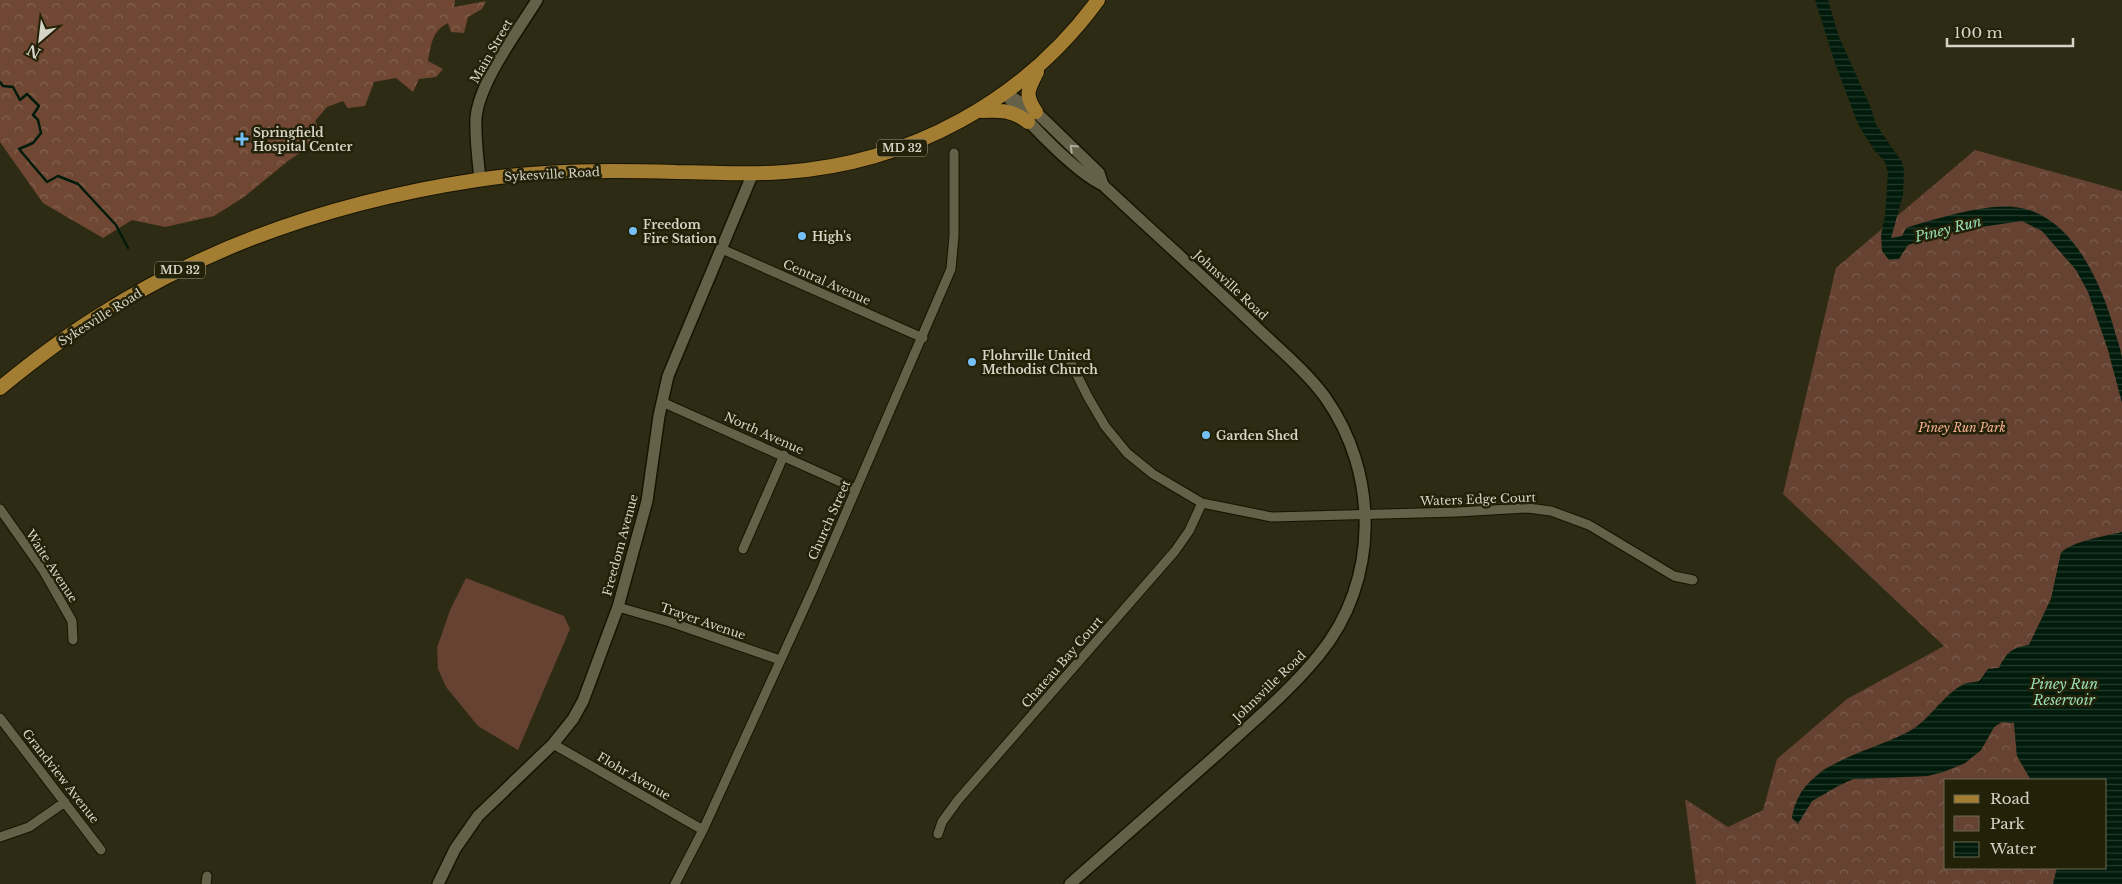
<svg xmlns="http://www.w3.org/2000/svg" width="2122" height="884" font-family="'Libre Baskerville',serif">
	<defs>
		<pattern id="forest-crowns" width="20" height="18" patternUnits="userSpaceOnUse" patternTransform="scale(1.25)"><rect width="20" height="18" fill="#6f4733"/><path d="M2 6a3 3 0 1 1 6 0M12 15a3 3 0 1 1 6 0" fill="none" stroke="#83614f"/></pattern>
		<pattern id="park-crowns" width="20" height="18" patternUnits="userSpaceOnUse" patternTransform="scale(1.25)"><rect width="20" height="18" fill="#654231"/><path d="M2 6a3 3 0 1 1 6 0M12 15a3 3 0 1 1 6 0" fill="none" stroke="#7a5c4d"/></pattern>
		<pattern id="water-rules" width="6" height="5" patternUnits="userSpaceOnUse" patternTransform="scale(1.25)"><rect width="6" height="5" fill="#001b0b"/><path d="M0 2.5h6" fill="none" stroke="#243b2d"/></pattern>
	</defs>
	<rect width="100%" height="100%" fill="#2d2b13"/>
	<!-- forest -->
	<path fill="url(#forest-crowns)" d="M0 0H455L454 7 486 1 482 9 468 17 464 33 451 32 448 23C432 31 431 45 428 61L443 69 436 77 419 79 413 92 396 78 374 82 365 106 348 108 343 101 327 107 315 121 324 136 288 161 244 197 214 216 165 227 132 220 103 238 43 203 0 142Z"/>
	<!-- park -->
	<path fill="url(#park-crowns)" d="M1975 150 2122 191V532C2107 536 2072 541 2061 553L2051 599 2029 645C2013 648 2006 653 1999 668L1988 669 1979 681 1964 684 1942 702 1922 724 1905 734 1824 769 1801 792 1792 817 1798 823 1812 801 1838 786 1853 779 1927 776 1943 772 1965 763 1981 750 1994 727 2001 722 2014 723 2017 756 2031 780H1946V868H2057L2053 884H1696L1685 799 1728 827 1763 810 1777 759 1847 699 1944 646 1783 494 1836 268Z"/>
	<!-- garden -->
	<path fill="#654231" d="M466 578 564 616 570 629 518 750 478 726 446 687 438 669 437 648 450 610Z"/>
	<!-- water -->
	<path fill="url(#water-rules)" d="M1815 0H1828L1839 37 1871 108 1876 125 1902 162 1904 171 1903 195 1891 238 1902 236 1906 228C1936 219 1984 204 2014 207 2071 212 2102 284 2115 332 2117 340 2121 349 2122 358 2122 373 2122 388 2122 403L2108 350 2088 292 2076 270 2042 231 2022 221 1974 228 1936 236 1908 245 1899 259 1889 260 1882 251 1881 235 1885 216 1888 173 1885 162 1874 150 1858 124 1835 63Z
		M2122 532V884H2053L2057 868H2106V780H2031L2017 756 2014 723 2002 722 1994 727 1981 750 1965 763 1943 772 1927 776 1853 779 1838 786 1812 801 1798 824 1792 818C1800 763 1865 754 1906 733 1929 722 1941 696 1964 684 1968 682 1975 683 1979 681 1982 678 1986 672 1988 669L1999 668C2007 652 2011 648 2029 645L2051 599 2061 553C2072 541 2107 536 2122 532Z"/>
	<g fill="none" stroke-linecap="round" stroke-linejoin="round">
		<!-- stream -->
		<path stroke="#001b0b" stroke-width="2.5" d="M0 82 3 86 13 87 20 100 27 94 39 106 33 115 38 120 41 133 33 143 19 149 47 182 58 176 78 184 116 225 128 248"/>
		<!-- minor casing -->
		<g stroke="#161300" stroke-width="11">
			<path id="minor" d="M722 249 923 338
				M1070 361 1088 397 1105 426 1127 453 1153 474 1202 503 1272 517 1457 512 1528 508 1551 511 1589 525 1674 576 1693 580
				M662 402 856 489
				M0 509 43 570 72 621 73 640
				M743 549 784 455
				M618 607 670 622 780 660
				M0 718 101 850
				M553 744 703 830
				M938 834 942 822 958 800 1175 551 1189 531 1202 503
				M0 837 29 827 65 802
				M206 884 207 876
				M675 884 703 830 813 589 951 269 954 236V153"/>
		</g>
		<!-- tertiary casing -->
		<g stroke="#161300" stroke-width="14">
			<path id="tertiary" d="M1005 93C1024 119 1075 172 1103 185 1154 233 1206 279 1256 327 1279 349 1306 371 1325 397 1379 473 1380 581 1319 655 1289 692 1248 726 1213 758 1165 800 1118 842 1070 884
				M1009 95 1036 112 1099 173 1103 185
				M480 179C478 159 475 138 476 118 479 82 518 31 537 0
				M438 884 455 849 478 816 553 744 573 719 583 701 618 607 647 501 659 416 668 376 753 173"/>
		</g>
		<!-- primary casing -->
		<g stroke="#161300" stroke-width="16">
			<path id="primary" d="M981 111C1000 110 1013 110 1028 122
				M1036 112C1024 94 1028 90 1037 72
				M0 388C33 361 67 335 103 313 217 241 344 200 477 180 542 170 610 170 676 172 712 172 749 175 785 172 910 163 1024 101 1098 0"/>
		</g>
		<!-- minor -->
		<use href="#minor" stroke="#646148" stroke-width="9"/>
		<!-- tertiary -->
		<use href="#tertiary" stroke="#646148" stroke-width="11"/>
		<!-- primary -->
		<use href="#primary" stroke="#a37d32" stroke-width="14"/>
	</g>
	<!-- one-way arrows -->
	<defs><path id="oneway-chevron" d="M-2-3.5L2.5 0L-2 3.5" fill="none" stroke-width="1.6" stroke-linecap="round" stroke-linejoin="round" transform="scale(1.25)"/></defs>
	<use stroke="#adac9a" href="#oneway-chevron" transform="translate(1073 148) rotate(-136)"/>
	<!-- markers -->
	<g fill="#73c1f6" stroke="#242109" stroke-width="2">
		<path d="M239.5 131.5h5v5h5v5h-5v5h-5v-5h-5v-5h5z"/>
		<circle cx="633" cy="231" r="5"/>
		<circle cx="802" cy="236" r="5"/>
		<circle cx="972" cy="362" r="5"/>
		<circle cx="1206" cy="435" r="5"/>
	</g>
	<g text-anchor="middle" dominant-baseline="central" stroke-width="5" stroke-linejoin="round" paint-order="stroke">
		<!-- shield labels -->
		<g fill="#242109" stroke="#a09e8d" stroke-width="1">
			<rect x="877" y="139.5" width="50" height="17" rx="4"/>
			<rect x="155" y="261.5" width="50" height="17" rx="4"/>
		</g>
		<g font-size="11" font-weight="bold" fill="#d5d4c6">
			<text x="902" y="148">MD 32</text>
			<text x="180" y="270">MD 32</text>
		</g>
		<!-- street labels -->
		<g font-size="12" fill="#d5d4c6" stroke="#242109">
			<text transform="translate(491 51) rotate(-60)">Main Street</text>
			<text transform="translate(552 174) rotate(-3)">Sykesville Road</text>
			<text transform="translate(827 282) rotate(24)">Central Avenue</text>
			<text transform="translate(1231 285) rotate(43)">Johnsville Road</text>
			<text transform="translate(100 317) rotate(-32)">Sykesville Road</text>
			<text transform="translate(764 433) rotate(24)">North Avenue</text>
			<text transform="translate(1478 499) rotate(-2)">Waters Edge Court</text>
			<text transform="translate(829 520) rotate(-66)">Church Street</text>
			<text transform="translate(620 545) rotate(-75)">Freedom Avenue</text>
			<text transform="translate(52 566) rotate(57)">Waite Avenue</text>
			<text transform="translate(703 621) rotate(19)">Trayer Avenue</text>
			<text transform="translate(1062 662) rotate(-49)">Chateau Bay Court</text>
			<text transform="translate(1269 686) rotate(-44)">Johnsville Road</text>
			<text transform="translate(61 776) rotate(52)">Grandview Avenue</text>
			<text transform="translate(634 776) rotate(30)">Flohr Avenue</text>
		</g>
		<!-- poi labels -->
		<g font-size="12" font-weight="bold" fill="#d5d4c6" stroke="#242109" text-anchor="start">
			<text x="253" y="132">Springfield<tspan x="253" dy="14">Hospital Center</tspan></text>
			<text x="643" y="224">Freedom<tspan x="643" dy="14">Fire Station</tspan></text>
			<text x="812" y="236">High's</text>
			<text x="982" y="355">Flohrville United<tspan x="982" dy="14">Methodist Church</tspan></text>
			<text x="1216" y="435">Garden Shed</text>
		</g>
		<!-- park labels -->
		<g font-size="12" font-style="italic" fill="#f7b28f" stroke="#242109">
			<text x="1962" y="427">Piney Run Park</text>
		</g>
		<!-- water labels -->
		<g font-size="14" font-style="italic" fill="#96ddb3" stroke="#242109">
			<text transform="translate(1948 229) rotate(-14)">Piney Run</text>
			<text x="2064" y="684">Piney Run<tspan x="2064" dy="16">Reservoir</tspan></text>
		</g>
	</g>
	<!-- legend -->
	<rect x="1944" y="779" width="162" height="90" fill="#242109" stroke="#6b6955"/>
	<rect x="1954" y="795" width="25" height="8" fill="#a37d32" stroke="#6b6955"/>
	<text x="1990" y="804" font-size="15" fill="#d5d4c6">Road</text>
	<rect x="1954" y="816" width="25" height="15" fill="url(#park-crowns)" stroke="#6b6955"/>
	<text x="1990" y="829" font-size="15" fill="#d5d4c6">Park</text>
	<rect x="1954" y="842" width="25" height="15" fill="url(#water-rules)" stroke="#6b6955"/>
	<text x="1990" y="854" font-size="15" fill="#d5d4c6">Water</text>
	<!-- north arrow -->
	<g transform="translate(40 40) rotate(208)" stroke="#242109" stroke-width="4" paint-order="stroke">
	<path d="M0-4L9 19L0 12L-9 19Z" fill="#d5d4c6"/>
	<text y="-8" font-size="14" font-weight="bold" text-anchor="middle" fill="#d5d4c6">N</text>
	</g>
	<!-- scale -->
	<path d="M1947 38v8h126v-8" fill="none" stroke="#d5d4c6" stroke-width="2.5"/>
	<text x="1954" y="38" font-size="15" fill="#d5d4c6" stroke="#242109" stroke-width="4" paint-order="stroke">100 m</text>
</svg>
